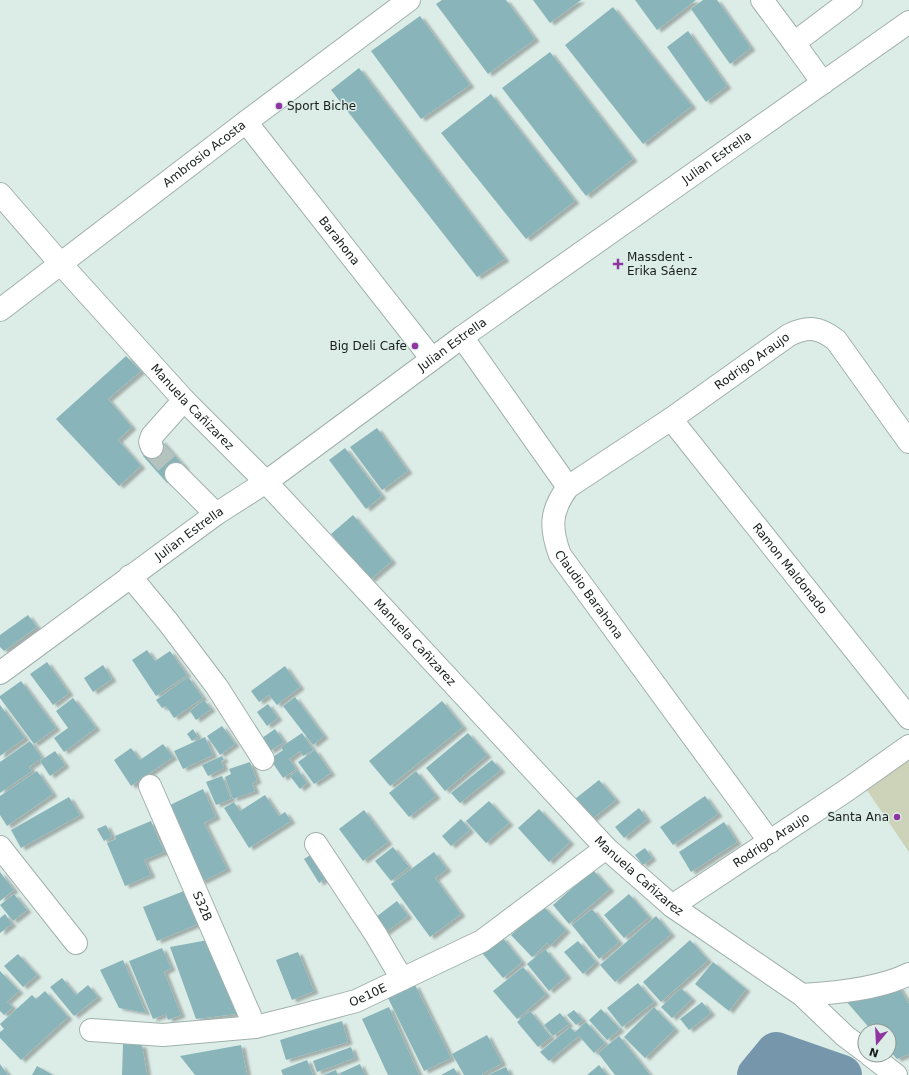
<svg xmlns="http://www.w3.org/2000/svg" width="909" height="1075" font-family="'DejaVu Sans',sans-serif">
	<defs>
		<filter id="shadow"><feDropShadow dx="4.5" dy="2.5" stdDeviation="1" flood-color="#0004"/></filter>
	</defs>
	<rect width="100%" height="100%" fill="#dcece7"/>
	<!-- green -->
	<path fill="#ccd3b9" d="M909 752V852L862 783Z"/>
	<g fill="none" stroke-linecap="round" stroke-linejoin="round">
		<!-- river -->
		<path stroke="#7697ab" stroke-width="40" d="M757 1075 776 1052 842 1075"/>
	</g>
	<!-- building -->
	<path fill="#89b5ba" filter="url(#shadow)" d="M442 0H506L535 39 488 74 436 4Z
		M533 0H581L550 23Z
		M635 0H696L657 30Z
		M703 0H717L751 48 730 64 691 9Z
		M613 7 692 106 643 144 565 45Z
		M420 16 470 85 421 119 371 51Z
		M688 31 727 86 706 102 667 47Z
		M550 52 633 159 586 196 502 88Z
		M359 68 505 259 477 277 331 90Z
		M491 94 575 201 526 239 441 133Z
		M126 356 141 371 108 399 132 427 118 440 141 466 119 486 56 419Z
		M377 428 408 471 382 490 350 447Z
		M161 440 185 467 167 483 143 456Z
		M345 448 382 496 366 509 329 460Z
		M353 515 392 561 370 580 331 534Z
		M28 615 37 627 4 651 0 647V635Z
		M147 650 155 661 170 651 187 675 156 696 132 660Z
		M47 662 69 693 53 705 30 674Z
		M103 665 112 679 93 692 84 678Z
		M285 666 300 687 277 705 269 695 259 702 251 691Z
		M188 677 203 698 174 718 166 706 162 708 156 700Z
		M21 681 56 728 34 744 0 698V696Z
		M295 697 324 736 313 745 283 706Z
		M73 698 96 728 64 752 54 738 68 728 56 711Z
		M204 700 211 709 196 720 190 711Z
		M442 701 463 727 390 786 369 761Z
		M268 704 278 718 267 726 257 712Z
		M0 705 25 738 0 756Z
		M222 726 235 744 220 755 207 736Z
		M193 729 198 737 192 741 187 734Z
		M275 729 284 742 270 751 262 738Z
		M302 733 313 750 303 756 300 751 289 759 296 769 283 778 270 759 283 750 281 747Z
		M468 733 487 755 445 791 426 768Z
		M205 737 213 755 183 769 174 751Z
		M30 741 42 758 29 767 32 771 0 793V762Z
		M163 744 173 757 131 786 114 760 131 748 140 760Z
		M315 750 331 773 314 784 298 762Z
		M55 751 65 765 50 776 40 761Z
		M222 756 224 760 221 761 224 768 208 776 202 765Z
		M492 760 501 770 460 803 451 793Z
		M250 762 257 781 252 783 255 791 233 799 225 777 231 774 229 769Z
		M298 770 307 783 300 789 290 776Z
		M37 771 53 794 7 826 0 815V796Z
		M416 771 436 796 409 817 389 793Z
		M222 776 231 799 216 805 206 782Z
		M599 780 616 800 591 820 575 799Z
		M203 789 216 817 204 823 227 869 201 882 164 808Z
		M265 795 279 816 285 812 291 821 249 848 224 808 234 802 240 811Z
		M705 796 718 814 673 845 660 827Z
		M69 797 80 815 21 848 11 830Z
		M489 801 509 823 486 843 466 821Z
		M639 808 647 819 624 838 615 827Z
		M539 809 570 842 549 862 518 828Z
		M364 810 388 842 363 861 339 829Z
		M461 819 470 830 451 846 442 836Z
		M151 821 164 852 144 860 151 875 125 886 107 843 116 839 115 836Z
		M724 822 737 842 691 872 679 852Z
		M106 825 112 837 104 841 97 829Z
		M393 847 409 867 391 881 375 861Z
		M645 848 652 858 643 865 635 855Z
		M317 851 332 874 319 883 304 859Z
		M434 852 447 869 435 878 461 914 430 937 391 884Z
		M593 870 610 889 569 924 553 905Z
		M0 872 14 890 0 901Z
		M184 891 198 924 157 941 143 907Z
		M14 894 27 910 13 921 0 905Z
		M629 894 649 917 624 938 604 915Z
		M397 901 408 916 383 934 372 920Z
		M543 906 566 930 550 946 547 943 532 957 511 935Z
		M592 909 619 942 599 959 572 925Z
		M5 914 12 924 0 933V918Z
		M656 916 671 934 615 982 600 965Z
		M502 937 522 962 503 978 482 953Z
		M208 940 243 1013 196 1019 170 947Z
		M690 940 708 960 661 1002 643 982Z
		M578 941 596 962 583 974 564 952Z
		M162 948 171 968 164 972 181 1015 168 1020 166 1014 153 1019 129 961Z
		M545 949 567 976 549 991 527 964Z
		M298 952 314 991 292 1000 276 960Z
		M18 954 37 975 23 987 4 966Z
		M123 960 146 1013 119 1008 100 970Z
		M713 962 746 989 729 1011 695 984Z
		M523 967 546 994 517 1019 493 991Z
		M0 971 19 991 7 1002 13 1007 4 1015 0 1011Z
		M62 978 76 995 88 985 98 997 74 1016 50 987Z
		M638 983 654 1002 622 1027 607 1008Z
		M897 984 909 1004V1054L897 1059 889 1050V1031H872L846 1001Z
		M415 985 451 1058 424 1071 388 998Z
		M681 988 692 999 672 1018 661 1007Z
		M45 991 68 1017 21 1060 0 1038V1032L4 1029 0 1024 32 995 36 999Z
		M702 1002 711 1013 689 1030 680 1019Z
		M389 1007 419 1075H388L362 1019Z
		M654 1007 675 1029 645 1058 624 1037Z
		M601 1009 620 1029 607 1040 589 1020Z
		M574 1010 583 1020 576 1025 567 1015Z
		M530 1011 551 1037 538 1047 517 1022Z
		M560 1013 569 1024 553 1036 544 1025Z
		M342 1021 348 1042 286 1060 280 1040Z
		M586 1022 605 1043 594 1053 579 1036 549 1061 540 1052 570 1027 575 1032Z
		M487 1035 502 1063 481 1075H464L452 1054Z
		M619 1036 650 1075H615L598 1053Z
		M123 1044 142 1045 147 1075H122Z
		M241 1045 247 1075H195L180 1056Z
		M351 1047 355 1058 317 1072 313 1061Z
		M307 1060 313 1075H283L281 1070Z
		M0 1064 8 1075H0Z
		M360 1064 365 1075H341L340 1073Z
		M599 1065 607 1075H587Z
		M37 1066 53 1075H32Z
		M506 1067 510 1075H488Z
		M454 1068 458 1075H441Z
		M336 1070 338 1075H323Z"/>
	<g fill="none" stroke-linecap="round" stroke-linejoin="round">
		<!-- minor-tunnel -->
		<path stroke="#b5c3be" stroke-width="22" stroke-dasharray="22 11" stroke-linecap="butt" d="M152 447 176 474"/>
		<!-- minor casing -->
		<g stroke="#a1b1ad" stroke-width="24">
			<g id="minor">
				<path d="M762 0 794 43 851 0"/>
				<path d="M794 43 823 83"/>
				<path id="s1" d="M246 122 432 359"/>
				<path id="s2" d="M0 194 60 263 184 400 266 482 606 848 672 906 802 995 845 1036 865 1051"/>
				<path id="s3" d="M0 310 246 122 409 0"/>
				<path id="s4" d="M462 337 568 487C550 511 550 528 560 555L770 842"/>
				<path id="s5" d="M671 419 909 718"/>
				<path d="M152 447 150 442 152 436 184 400"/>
				<path d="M176 474 216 514"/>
				<path id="s6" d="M568 487 671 419 789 335C808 326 819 327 836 340L909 442"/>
				<path d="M130 576 168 622 217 687 263 759"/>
				<path id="s7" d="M0 673 216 514 266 482 462 337 909 22"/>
				<path id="s8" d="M150 786 255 1027"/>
				<path d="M316 844 376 935 402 979"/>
				<path d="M0 847 76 943"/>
				<path id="s9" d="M672 906 847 790 909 746"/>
				<path d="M802 995C835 993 879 989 909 974"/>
				<path id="s10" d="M91 1030 163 1035 255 1027 296 1017 356 1001 482 941 606 848"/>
				<path d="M870 1055 896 1075"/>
			</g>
		</g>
		<!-- minor -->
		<use href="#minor" stroke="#fff" stroke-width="22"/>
	</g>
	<!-- markers -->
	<g fill="#8f35a1" stroke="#dcece7" stroke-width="1.5">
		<circle cx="279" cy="106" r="4"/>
		<path d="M616 258h4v4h4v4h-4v4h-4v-4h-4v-4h4z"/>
		<circle cx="415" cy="346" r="4"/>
		<circle cx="897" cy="817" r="4"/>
	</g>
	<g text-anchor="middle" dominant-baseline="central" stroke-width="3" stroke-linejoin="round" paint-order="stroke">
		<!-- poi labels -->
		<g font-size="12" fill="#171d1b" stroke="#dcece7" text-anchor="start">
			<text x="287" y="106">Sport Biche</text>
			<text x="627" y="257">Massdent -<tspan x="627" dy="14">Erika Sáenz</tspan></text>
			<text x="407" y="346" text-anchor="end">Big Deli Cafe</text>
			<text x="889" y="817" text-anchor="end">Santa Ana</text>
		</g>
		<!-- street labels -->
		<g font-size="12" fill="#171d1b" stroke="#dcece7">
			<text stroke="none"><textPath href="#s3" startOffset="257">Ambrosio Acosta</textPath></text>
			<text stroke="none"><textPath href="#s7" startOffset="883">Julian Estrella</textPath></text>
			<text stroke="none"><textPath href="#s1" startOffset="151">Barahona</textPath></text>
			<text stroke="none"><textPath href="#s7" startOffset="559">Julian Estrella</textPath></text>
			<text stroke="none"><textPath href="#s6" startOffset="223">Rodrigo Araujo</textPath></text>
			<text stroke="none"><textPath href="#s2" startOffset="287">Manuela Cañizarez</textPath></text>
			<text stroke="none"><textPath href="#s7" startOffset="235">Julian Estrella</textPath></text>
			<text stroke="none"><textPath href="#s5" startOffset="191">Ramon Maldonado</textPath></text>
			<text stroke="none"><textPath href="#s4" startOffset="305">Claudio Barahona</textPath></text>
			<text stroke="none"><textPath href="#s2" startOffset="611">Manuela Cañizarez</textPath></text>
			<text stroke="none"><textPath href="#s9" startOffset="119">Rodrigo Araujo</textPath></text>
			<text stroke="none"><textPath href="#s2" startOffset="935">Manuela Cañizarez</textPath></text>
			<text stroke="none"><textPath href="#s8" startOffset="131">S32B</textPath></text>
			<text stroke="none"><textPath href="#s10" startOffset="282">Oe10E</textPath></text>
		</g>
	</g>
	<!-- north arrow -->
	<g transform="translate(877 1043) rotate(198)"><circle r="19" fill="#dcece7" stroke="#8d9995"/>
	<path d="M0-3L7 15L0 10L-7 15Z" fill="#8f35a1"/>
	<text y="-6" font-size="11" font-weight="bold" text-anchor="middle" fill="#171d1b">N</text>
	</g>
</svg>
